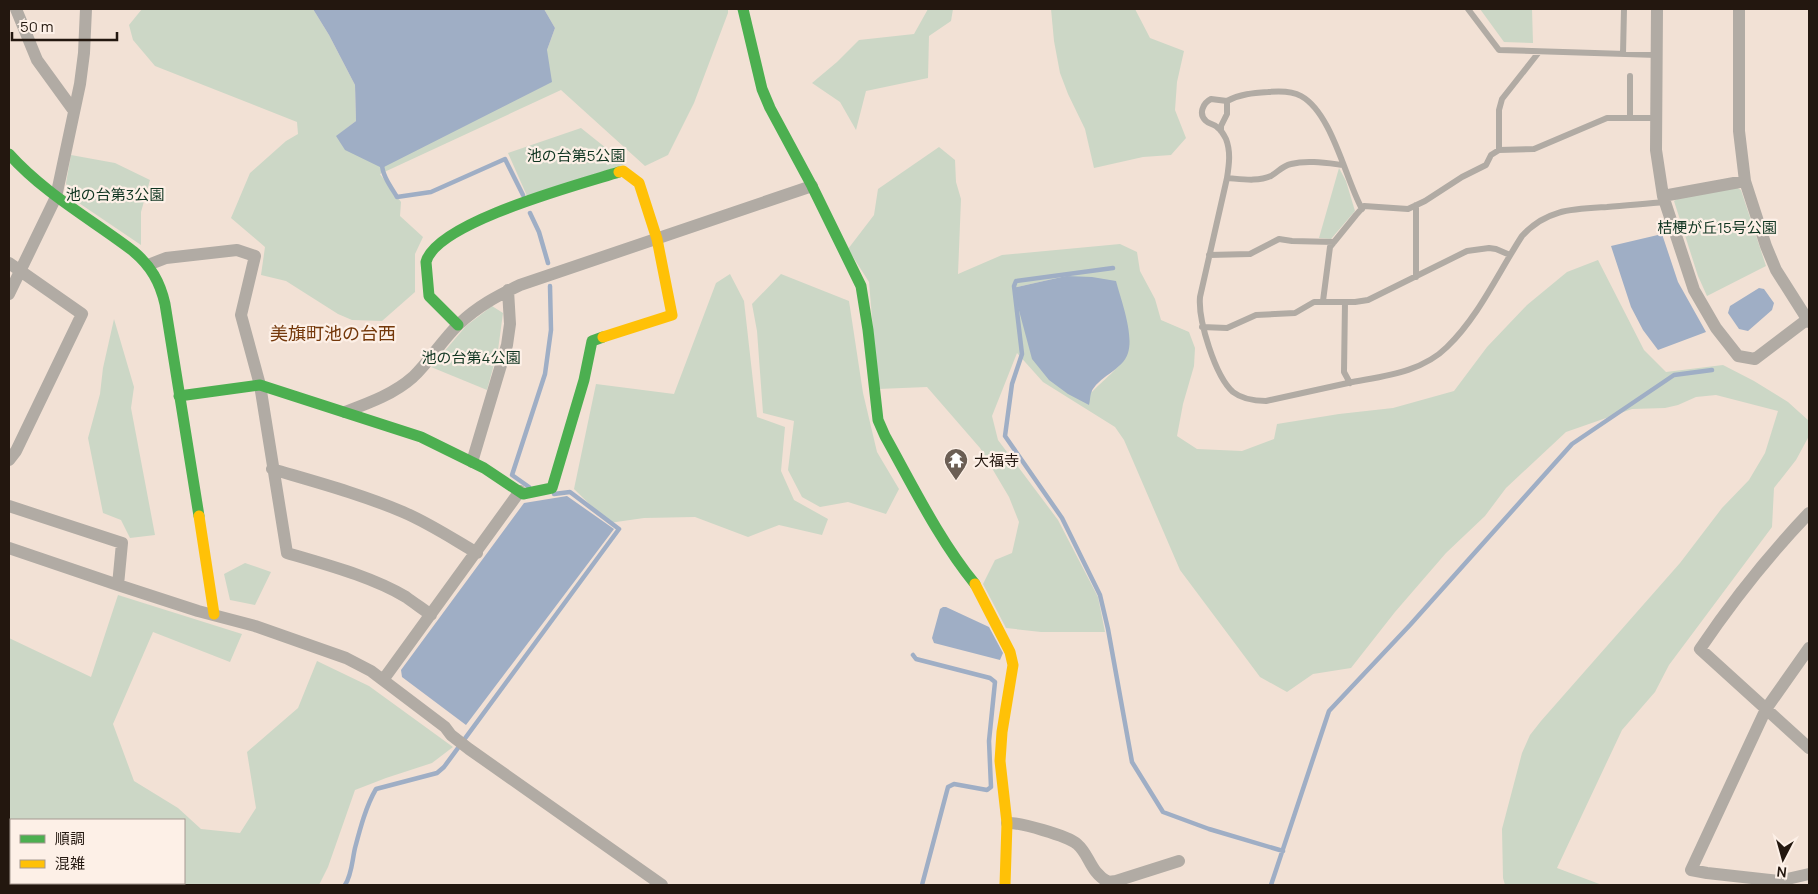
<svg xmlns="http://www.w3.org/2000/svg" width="1818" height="894" font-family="Manrope,'Noto Sans JP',sans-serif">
	<rect width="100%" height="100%" fill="#f2e1d5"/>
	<!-- green -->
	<path fill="#ccd7c6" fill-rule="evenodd" d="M142 9H313L329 35 355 85 356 121 337 136 547 50 555 28 544 9H728V13L694 103 668 155 645 166 561 90 380 174 401 202 400 216 423 237 415 254V292L382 321 352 320 338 314 286 281 261 275 265 247 231 218 250 173 286 141 298 134 297 122 155 66 133 40 129 25Z
		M928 9H953L951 21 929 36 928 78 866 91 856 130 840 102 812 83 837 62 859 40 914 34Z
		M1051 9H1135L1150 38 1184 51 1177 82 1175 110 1186 138 1171 155 1143 157 1094 168 1085 129 1068 94 1060 73 1054 41Z
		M1480 9H1532L1533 43 1504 42Z
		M581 128 626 164 527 196 508 153Z
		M939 147 955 160 956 182 961 199 958 274 1002 255 1120 244 1137 252 1140 271 1155 299 1161 320 1189 332 1195 348 1194 366 1183 404 1177 436 1197 449 1242 451 1274 439 1277 424 1339 414 1393 408 1454 391 1487 347 1527 305 1567 272 1598 260 1644 350 1666 372 1723 365 1754 381 1788 402 1809 421V436L1796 460 1774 488 1772 527 1669 665 1655 692 1622 730 1557 868 1602 885H1505L1503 878 1502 829 1522 753 1530 735 1541 721 1680 563 1722 508 1749 480 1765 453 1778 411 1716 395 1696 397 1678 405 1665 408 1632 409 1566 432 1506 488 1485 516 1446 553 1395 612 1351 668 1313 674 1287 692 1260 677 1180 570 1124 440 1115 427 1043 382 1017 353 992 416 998 440 1058 520 1098 597 1105 632H1041L1006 628 983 584 995 560 1012 553 1019 522 1009 497 980 448 927 387 878 389 869 282 848 249 874 215 878 189ZM1066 276 1129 334C1128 340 1129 349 1127 354 1124 364 1100 383 1092 392L1013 288Z
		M71 155 115 163 150 180 141 212V245L70 197 66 183Z
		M1339 168 1346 181 1355 211 1331 239 1319 238Z
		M1736 187 1741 190 1766 266 1707 296 1698 276 1674 201 1679 198Z
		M730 274 744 301 757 417 785 427 781 471 794 500 828 519 822 535 779 525 748 537 695 517 644 518 609 523 574 489 596 384 674 394 716 283Z
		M781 274 849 301 863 393 877 452 899 489 886 514 848 502 820 507 802 497 788 470 794 421 763 413 757 331 752 304Z
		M492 306 503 313 498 350 487 390 431 367 466 326Z
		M114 319 134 387 131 408 155 535 130 538 121 520 103 513 88 438 100 394 103 368Z
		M245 563 271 572 255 605 230 600 224 574Z
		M118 595 242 634 230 662 153 632 113 724 134 781 178 808 201 829 240 833 256 808 247 752 298 708 317 661 369 686 453 747 432 763 386 778 355 790 328 867 319 885H9V638L91 677ZM11 820H184V883H11Z"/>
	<!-- water -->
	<path fill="#9faec5" d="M313 9H544L555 28 547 50 552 82 382 168 345 150 336 136 356 121 355 85 329 35Z
		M1662 234 1678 282 1706 332 1658 350 1643 330 1631 307 1611 246Z
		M1066 276 1092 277 1116 281C1121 300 1134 334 1128 353 1123 370 1097 377 1091 393 1090 397 1090 401 1089 405L1068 394 1049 380 1032 359 1013 288Z
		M1759 288 1764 289 1774 303 1772 310 1748 331 1739 329 1728 313 1730 306Z
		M567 496 614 529 466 725 402 677 401 670 524 503Z
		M943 607H946L989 627 1003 653 1000 660 934 643 932 638 940 609Z"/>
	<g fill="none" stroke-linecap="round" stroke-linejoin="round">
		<!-- stream -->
		<path stroke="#9faec5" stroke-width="4.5" d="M382 164C382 175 391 187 397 197L431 192 505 159 523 195
			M530 213 539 232 548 263
			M1113 268 1016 281 1014 286 1022 354 1012 384 1005 436 1062 518 1100 595 1108 629 1132 762 1163 812 1209 829 1283 851
			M529 487 512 475 545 374 551 330 550 286
			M913 655 916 659 990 678 995 682 989 741 991 787 987 790 954 784 948 787 922 885
			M345 885C352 874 352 861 355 848 360 829 366 806 376 789L437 773 444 767 619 529 570 492 554 494
			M1271 885 1329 711 1410 625 1572 444 1674 375 1712 370"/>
		<!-- lane -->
		<path stroke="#b1aba4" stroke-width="6" d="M1468 9 1499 50 1657 55
			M1623 54 1624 9
			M1630 76V118
			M1227 101C1240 94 1253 93 1268 92 1278 91 1292 91 1301 96 1332 113 1345 178 1362 209
			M1221 131V126L1227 114V101L1211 99C1203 103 1198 114 1206 121 1209 124 1214 124 1217 127 1221 130 1224 135 1226 139 1231 152 1229 165 1227 178L1200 297C1198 320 1215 376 1233 392 1242 399 1254 401 1266 401 1293 395 1321 389 1348 383 1382 376 1421 373 1447 347 1479 316 1498 273 1522 236 1546 209 1573 209 1607 207 1626 205 1645 204 1665 202
			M1499 150V110L1502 99 1539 52
			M1227 178C1241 179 1258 182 1271 176 1278 172 1282 166 1291 164 1307 160 1326 163 1343 165
			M1209 255 1250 254 1279 239 1292 241 1334 242
			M1416 277V205
			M1323 301 1330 247 1356 215 1364 206 1408 209 1425 201 1462 177 1486 165 1491 155 1499 150 1534 149 1607 118H1656
			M1345 302 1344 372 1350 383
			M1202 327 1227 328 1256 315 1295 313 1314 302H1355L1368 300 1467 251 1489 248 1496 249 1510 255"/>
		<!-- street -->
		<path stroke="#b1aba4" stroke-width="12" d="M16 9 37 60 74 111
			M1657 9 1656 150 1663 196 1694 290 1716 328 1738 356 1755 359 1809 318
			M1739 9V131L1745 181 1766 246 1776 270 1809 322
			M1663 196 1745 181
			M9 263 82 314 16 451 9 460
			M148 265 166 258 237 250 255 256 241 315 260 385 287 553C327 565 370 576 406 597 414 603 423 609 431 615
			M9 294 56 197 80 84 84 53 86 9
			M345 412C369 403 394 394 413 377 430 361 442 340 459 324 478 306 497 296 520 285L812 186
			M472 462 507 345 510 324 508 290
			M272 469C316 482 361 494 403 512 429 523 453 539 477 553
			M9 506 122 543 118 585
			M1809 513C1768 556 1733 600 1700 649L1809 748
			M9 548 118 585 198 611 255 626 346 658 371 671 445 727 451 735 469 749 662 885
			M1809 648 1766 709 1691 870 1707 873 1779 881 1809 874
			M383 680 520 491
			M1007 823C1019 822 1068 836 1077 844 1090 855 1089 871 1108 882L1116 881 1179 861"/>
		<!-- fast -->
		<path stroke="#4caf50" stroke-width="11" d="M743 9 762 89 770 108 812 186 861 286 868 330 878 420 885 436C913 486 939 540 975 584
			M9 154C45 194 91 219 133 251 151 266 160 282 165 304L199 516
			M458 325 429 296 426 262C436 222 581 184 619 172
			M179 396 260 385 421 437 484 468 523 494 552 488 584 380 592 341 603 337"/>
		<!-- slow -->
		<path stroke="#ffc107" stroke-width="11" d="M603 337 672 315 657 239 639 183 623 171 619 172
			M199 516 214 614
			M975 584 1010 652 1013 665 1002 732 1000 761 1007 823 1005 885"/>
	</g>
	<!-- icons -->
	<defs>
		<g id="temple-pin" transform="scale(1.25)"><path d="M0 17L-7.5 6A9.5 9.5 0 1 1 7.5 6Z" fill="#6b5e54" stroke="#fdf0e7"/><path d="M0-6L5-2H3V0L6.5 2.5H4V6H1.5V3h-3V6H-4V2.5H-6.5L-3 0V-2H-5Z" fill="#fff"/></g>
	</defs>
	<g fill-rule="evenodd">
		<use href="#temple-pin" x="956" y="460"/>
	</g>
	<g text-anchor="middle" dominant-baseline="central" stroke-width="4.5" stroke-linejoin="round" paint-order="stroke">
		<!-- park labels -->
		<g font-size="15" fill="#0f3521" stroke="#fdf0e7">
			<text x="576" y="155">池の台第5公園</text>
			<text x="115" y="194">池の台第3公園</text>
			<text x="1717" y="227">桔梗が丘15号公園</text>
			<text x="471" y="357">池の台第4公園</text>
		</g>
		<!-- poi labels -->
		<g font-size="15" fill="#23170f" stroke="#fdf0e7" text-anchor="start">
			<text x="974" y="460">大福寺</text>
		</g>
		<!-- quarter labels -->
		<g font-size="18" fill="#74380a" stroke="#fdf0e7">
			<text x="333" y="333">美旗町池の台西</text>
		</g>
	</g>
	<!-- border -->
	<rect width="1818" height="894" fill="none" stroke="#23170f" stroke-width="20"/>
	<!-- legend -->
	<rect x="10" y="819" width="175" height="65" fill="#fdf0e7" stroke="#a69991"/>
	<rect x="20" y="835" width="25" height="8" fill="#4caf50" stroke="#a69991"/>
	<text x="55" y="844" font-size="15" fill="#23170f">順調</text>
	<rect x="20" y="860" width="25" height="8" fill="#ffc107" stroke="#a69991"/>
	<text x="55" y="869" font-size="15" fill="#23170f">混雑</text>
	<!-- north arrow -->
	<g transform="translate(1783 859) rotate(186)" stroke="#fdf0e7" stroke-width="4" paint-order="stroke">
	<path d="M0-4L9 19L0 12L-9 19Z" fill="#23170f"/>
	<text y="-8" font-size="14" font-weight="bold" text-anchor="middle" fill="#23170f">N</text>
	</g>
	<!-- scale -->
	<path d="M12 32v8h105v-8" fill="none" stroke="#23170f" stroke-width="2.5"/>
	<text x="20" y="32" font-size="15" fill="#23170f" stroke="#fdf0e7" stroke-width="4" paint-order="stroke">50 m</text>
</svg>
